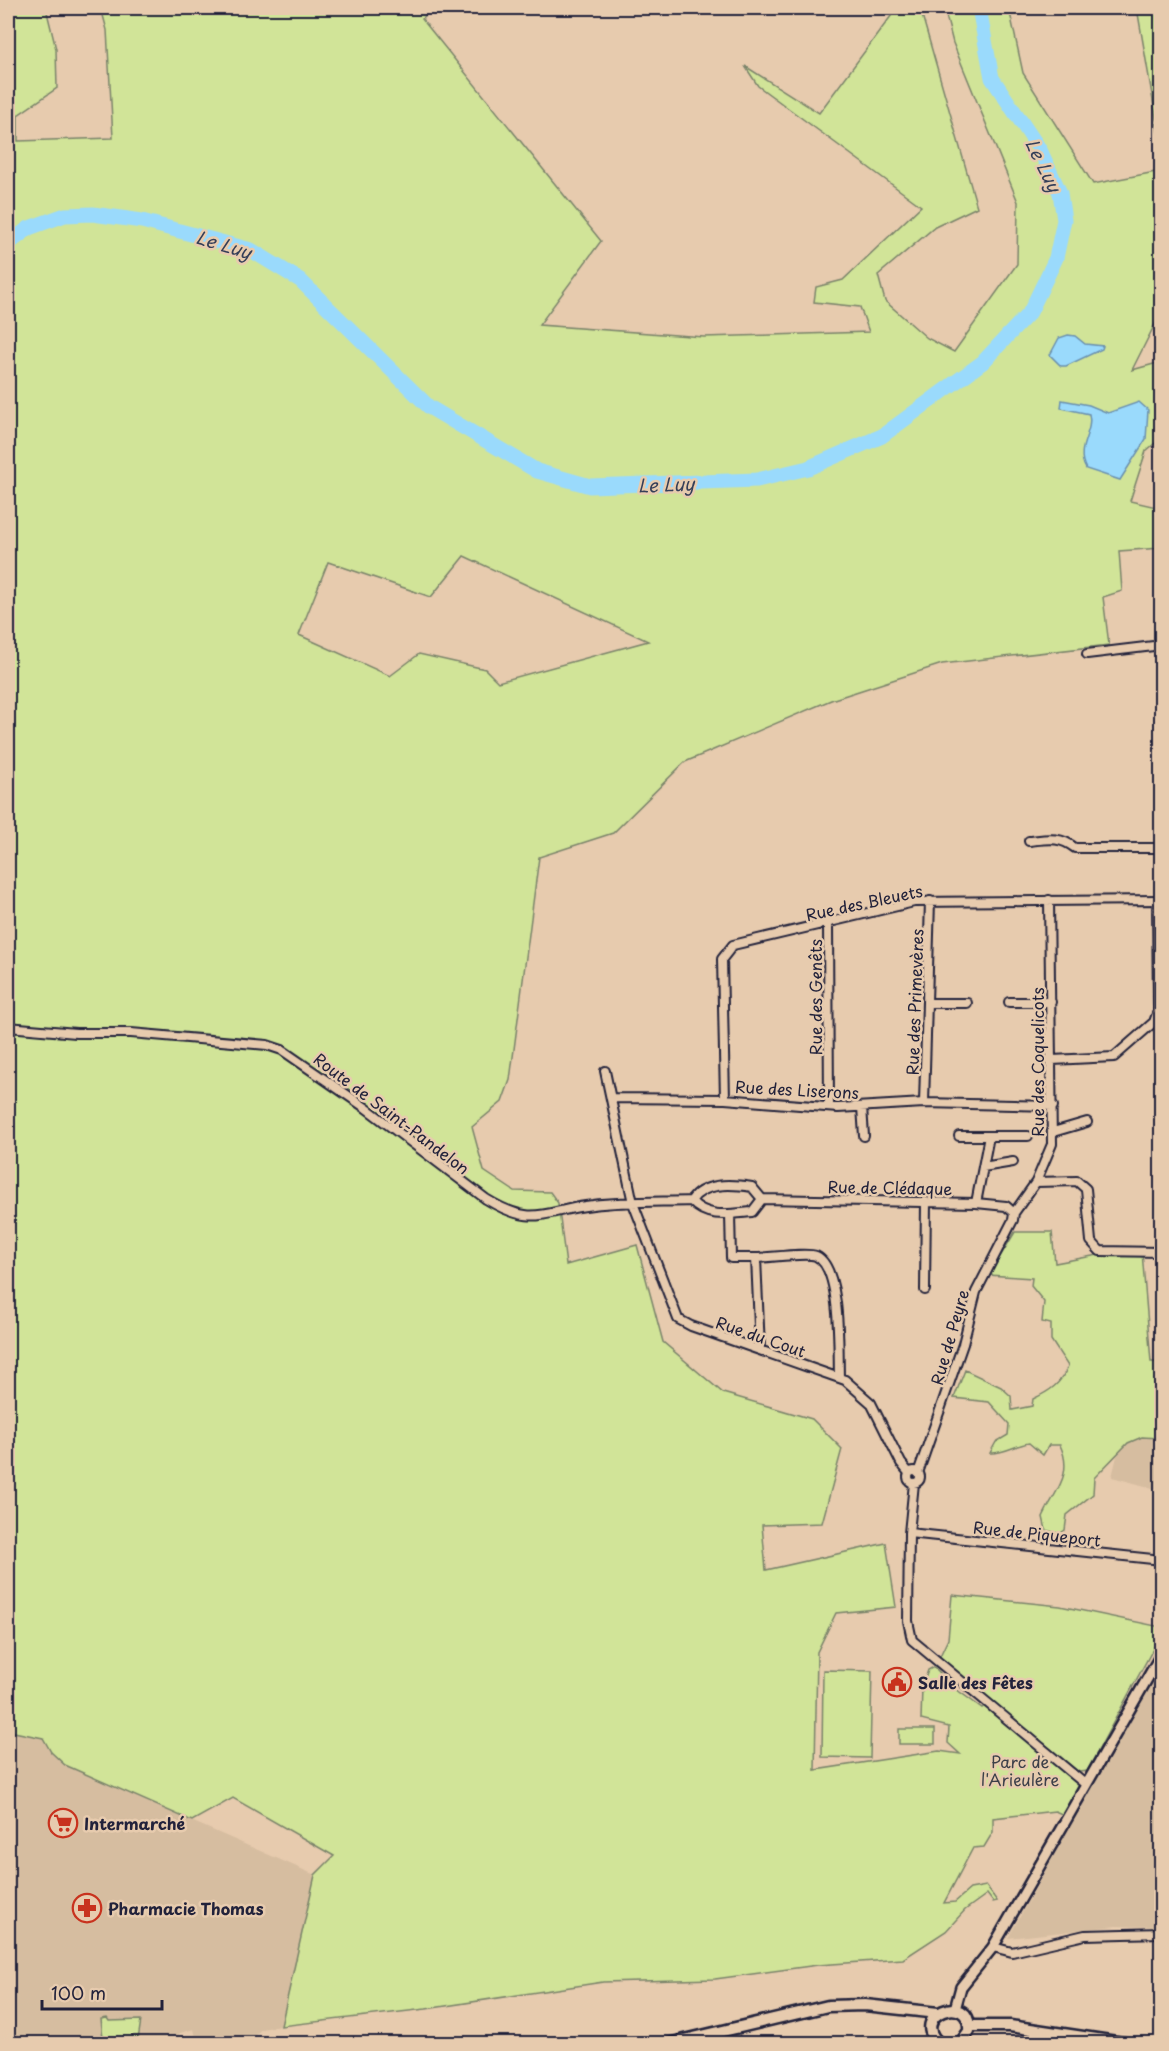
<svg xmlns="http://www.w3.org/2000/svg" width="1169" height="2051" font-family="'Playpen Sans',sans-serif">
	<rect width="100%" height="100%" fill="#e7cbae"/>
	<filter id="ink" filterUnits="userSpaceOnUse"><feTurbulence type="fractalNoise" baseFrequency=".0167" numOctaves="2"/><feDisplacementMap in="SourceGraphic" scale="12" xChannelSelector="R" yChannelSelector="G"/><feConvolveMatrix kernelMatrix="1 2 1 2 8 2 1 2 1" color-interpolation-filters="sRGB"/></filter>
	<g filter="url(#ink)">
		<!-- built -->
		<path fill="#d6bda0" d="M1142 1437 1161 1440 1160 1490 1112 1477 1117 1456 1128 1443Z
			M1161 1664V1927L1116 1926 1008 1938Z
			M8 1731 44 1738 60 1761 72 1769 315 1875 281 2026 261 2029 248 2043 197 2042 194 2029 180 2033 171 2043 8 2044Z"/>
		<!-- green -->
		<path fill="#d1e498" stroke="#7a836a" stroke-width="1.5" fill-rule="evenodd" d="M8 8H46L56 49 57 88 18 115V141L113 138 107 30 101 8H432L422 19 601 241 539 325 704 337 869 332 860 307 814 302 816 287 843 280 921 206 758 86 745 66 819 113 897 8H920L977 207 935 227 878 275 885 301 927 338 954 352 1017 264 1018 202 953 43 944 8H1009L1023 73 1093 184 1161 171V312L1132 370 1161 362V438L1146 451 1130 501 1161 508V548L1119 551 1122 591 1103 597 1109 645 942 664 831 700 685 762 613 833 539 857 510 1080 502 1102 472 1127 484 1171 514 1191 550 1192 558 1203 566 1265 637 1245 663 1342 723 1393 812 1419 842 1449 822 1523 762 1525 766 1570 886 1543 896 1607 836 1613 817 1652 815 1770 939 1751 960 1754 948 1743 949 1727 921 1720 922 1688 928 1670 934 1667 940 1673 939 1677 982 1708 984 1706 1080 1784 1064 1815 1055 1811 993 1818V1832L984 1847 973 1848 944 1903 955 1902 970 1889 986 1886 997 1901 993 1902 987 1894 965 1910 946 1931 903 1959 818 1965 715 1979 603 1982 426 2009 281 2026 315 1875 334 1856 233 1798 192 1821 65 1765 51 1752 43 1738 14 1732 8 1724ZM464 556 648 641 498 682 485 669 419 654 390 676 299 635 328 562 431 597Z
			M1137 8H1161V147Z
			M1015 1232H1052L1055 1263 1098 1255 1142 1252 1151 1362H1161V1428L1158 1438 1142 1437 1128 1443 1094 1478 1093 1494 1067 1515 1065 1530 1059 1534 1046 1530 1043 1517C1055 1490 1074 1475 1060 1445H1049L1043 1455 1029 1443C1015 1445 1004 1454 990 1453L996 1442 1008 1435 1009 1424 989 1402 954 1398 965 1370 1001 1387 1011 1396 1012 1410 1032 1406 1033 1399C1050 1391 1061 1384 1068 1366L1051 1340V1324L1042 1322 1044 1302 1031 1286 1032 1278 989 1275Z
			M952 1595 1060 1606 1161 1627V1634L1087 1771 1079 1772 939 1658 948 1639Z
			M823 1670 872 1671 870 1758 822 1757Z
			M899 1729H935V1744H899Z
			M107 2018 109 2021 141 2020 138 2040 143 2042 97 2043V2039L103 2038 101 2019Z"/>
		<!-- water -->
		<path fill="#9adafc" stroke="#6a90af" stroke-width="1.5" d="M1068 335 1075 336 1085 344 1103 346 1102 349 1066 366H1061L1050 355 1059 338Z
			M1062 400 1089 405 1108 413 1139 402 1148 410 1146 439 1120 480 1086 469C1074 448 1094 433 1089 414L1061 408Z"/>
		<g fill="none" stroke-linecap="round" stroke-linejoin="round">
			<!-- river -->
			<path stroke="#9adafc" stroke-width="15" d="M8 244 29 228 65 215 93 214 142 221 251 250 300 280 429 407 537 471 590 486 757 480 808 468 882 436 983 362 1030 312 1056 258 1064 220 1060 193 1040 150 992 78 979 8"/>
			<!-- minor casing -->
			<g stroke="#22223b" stroke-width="12">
				<path id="minor" d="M1087 654 1162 645
					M1029 841C1048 839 1060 836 1075 848H1162
					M828 923 829 1107
					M1009 1002H1051
					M927 1003H967
					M8 1027 76 1033H131L267 1045 282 1050 366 1108 486 1199C535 1229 544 1210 593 1205 625 1201 658 1202 691 1201 703 1182 731 1184 752 1187L762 1199 976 1203 1006 1206 1014 1213
					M1052 1060 1114 1057 1154 1022 1158 1011 1157 900
					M605 1071 633 1203 678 1319 691 1326 845 1380 871 1403 901 1463 909 1473
					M611 1098 725 1099 838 1108 924 1103 1053 1106
					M725 1099 722 959 733 945 914 902 1162 900
					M924 1103 930 901
					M862 1107 864 1136
					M1053 1132 1087 1122
					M959 1136H1028
					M983 1167 1013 1162
					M1036 1182 1077 1181 1086 1189 1091 1241 1100 1251 1162 1252
					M691 1201C707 1219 730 1214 752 1212L762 1199
					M976 1203 989 1136
					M1014 1213 1036 1182 1052 1144 1049 900
					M730 1214 731 1258H756L760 1349
					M756 1258C769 1258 806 1252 816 1256 842 1268 838 1351 839 1376
					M925 1290 926 1202
					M908 1477a6 6 0 1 1 12 0a6 6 0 1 1-12 0Z
					M918 1473 963 1344 976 1292 1013 1220 1014 1213
					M914 1483 909 1533 908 1621 912 1640 1085 1784
					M909 1533 1162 1560
					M993 1947 1012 1952 1085 1935 1162 1933"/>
			</g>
			<!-- tertiary casing -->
			<g stroke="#22223b" stroke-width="14">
				<path id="tertiary" d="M955 2009 961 1987 993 1947 1162 1653"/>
			</g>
			<!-- secondary casing -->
			<g stroke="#22223b" stroke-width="15">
				<path id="secondary" d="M969 2026H1010L1130 2044
					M668 2044 828 2006 865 2005 938 2013
					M940 2044C906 2016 972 1989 969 2031L960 2044"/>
			</g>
			<!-- minor -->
			<use href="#minor" stroke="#e7cbae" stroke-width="8"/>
			<!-- tertiary -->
			<use href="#tertiary" stroke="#e7cbae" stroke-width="9"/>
			<!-- secondary -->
			<use href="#secondary" stroke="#e7cbae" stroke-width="10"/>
		</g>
	</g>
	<!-- icons -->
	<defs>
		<g id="civic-ring" transform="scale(1.5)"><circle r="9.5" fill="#e7cbae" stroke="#c8321e" stroke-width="1.5"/><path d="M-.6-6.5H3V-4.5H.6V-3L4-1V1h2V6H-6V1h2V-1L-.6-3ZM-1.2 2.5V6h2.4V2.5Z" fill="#c8321e"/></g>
		<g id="supermarket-ring" transform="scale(1.5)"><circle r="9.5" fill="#e7cbae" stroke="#c8321e" stroke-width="1.5"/><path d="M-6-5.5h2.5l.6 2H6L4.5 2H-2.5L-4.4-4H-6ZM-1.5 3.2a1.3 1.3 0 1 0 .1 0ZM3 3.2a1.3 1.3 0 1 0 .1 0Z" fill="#c8321e"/></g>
		<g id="pharmacy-ring" transform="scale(1.5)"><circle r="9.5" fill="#e7cbae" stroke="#c8321e" stroke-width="1.5"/><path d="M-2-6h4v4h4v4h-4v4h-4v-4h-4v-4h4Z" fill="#c8321e"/></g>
	</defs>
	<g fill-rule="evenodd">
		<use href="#civic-ring" x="897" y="1682"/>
		<use href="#supermarket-ring" x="63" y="1823"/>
		<use href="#pharmacy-ring" x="87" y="1908"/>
	</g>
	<g text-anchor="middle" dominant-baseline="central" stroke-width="5" stroke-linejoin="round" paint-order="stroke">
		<!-- street labels -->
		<g font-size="16" fill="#22223b" stroke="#e7cbae">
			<text transform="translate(864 902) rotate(-12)">Rue des Bleuets</text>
			<text transform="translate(815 997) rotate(-90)">Rue des Genêts</text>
			<text transform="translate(914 1002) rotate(-88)">Rue des Primevères</text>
			<text transform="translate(1037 1062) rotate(-90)">Rue des Coquelicots</text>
			<text transform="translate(797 1089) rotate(3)">Rue des Liserons</text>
			<text transform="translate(392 1113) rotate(37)">Route de Saint-Pandelon</text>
			<text transform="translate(890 1187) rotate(1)">Rue de Clédaque</text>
			<text transform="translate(761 1336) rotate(19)">Rue du Cout</text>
			<text transform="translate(949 1337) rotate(-74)">Rue de Peyre</text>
			<text transform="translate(1037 1533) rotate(6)">Rue de Piqueport</text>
		</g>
		<!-- poi labels -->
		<g font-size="16" font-weight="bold" fill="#22223b" stroke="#e7cbae" text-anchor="start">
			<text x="918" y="1682">Salle des Fêtes</text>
			<text x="84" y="1823">Intermarché</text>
			<text x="108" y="1908">Pharmacie Thomas</text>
		</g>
		<!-- park labels -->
		<g font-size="16" fill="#3c3f49" stroke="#e7cbae">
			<text x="1020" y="1761">Parc de<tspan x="1020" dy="18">l'Arieulère</tspan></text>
		</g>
		<!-- water labels -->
		<g font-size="18" font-style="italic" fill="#343e58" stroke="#e7cbae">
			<text transform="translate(1044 165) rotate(64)">Le Luy</text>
			<text transform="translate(224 244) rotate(17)">Le Luy</text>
			<text transform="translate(666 484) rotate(-2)">Le Luy</text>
		</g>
	</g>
	<!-- margin -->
	<rect width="1169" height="2051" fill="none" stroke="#e7cbae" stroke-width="30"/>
	<rect x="15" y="15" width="1139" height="2021" fill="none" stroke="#22223b" stroke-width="2" filter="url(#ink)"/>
	<!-- scale -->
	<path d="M42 2000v9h120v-9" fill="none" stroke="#22223b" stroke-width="3"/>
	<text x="51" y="2000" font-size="18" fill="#22223b" stroke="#e7cbae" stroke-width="4.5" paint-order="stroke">100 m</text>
</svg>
